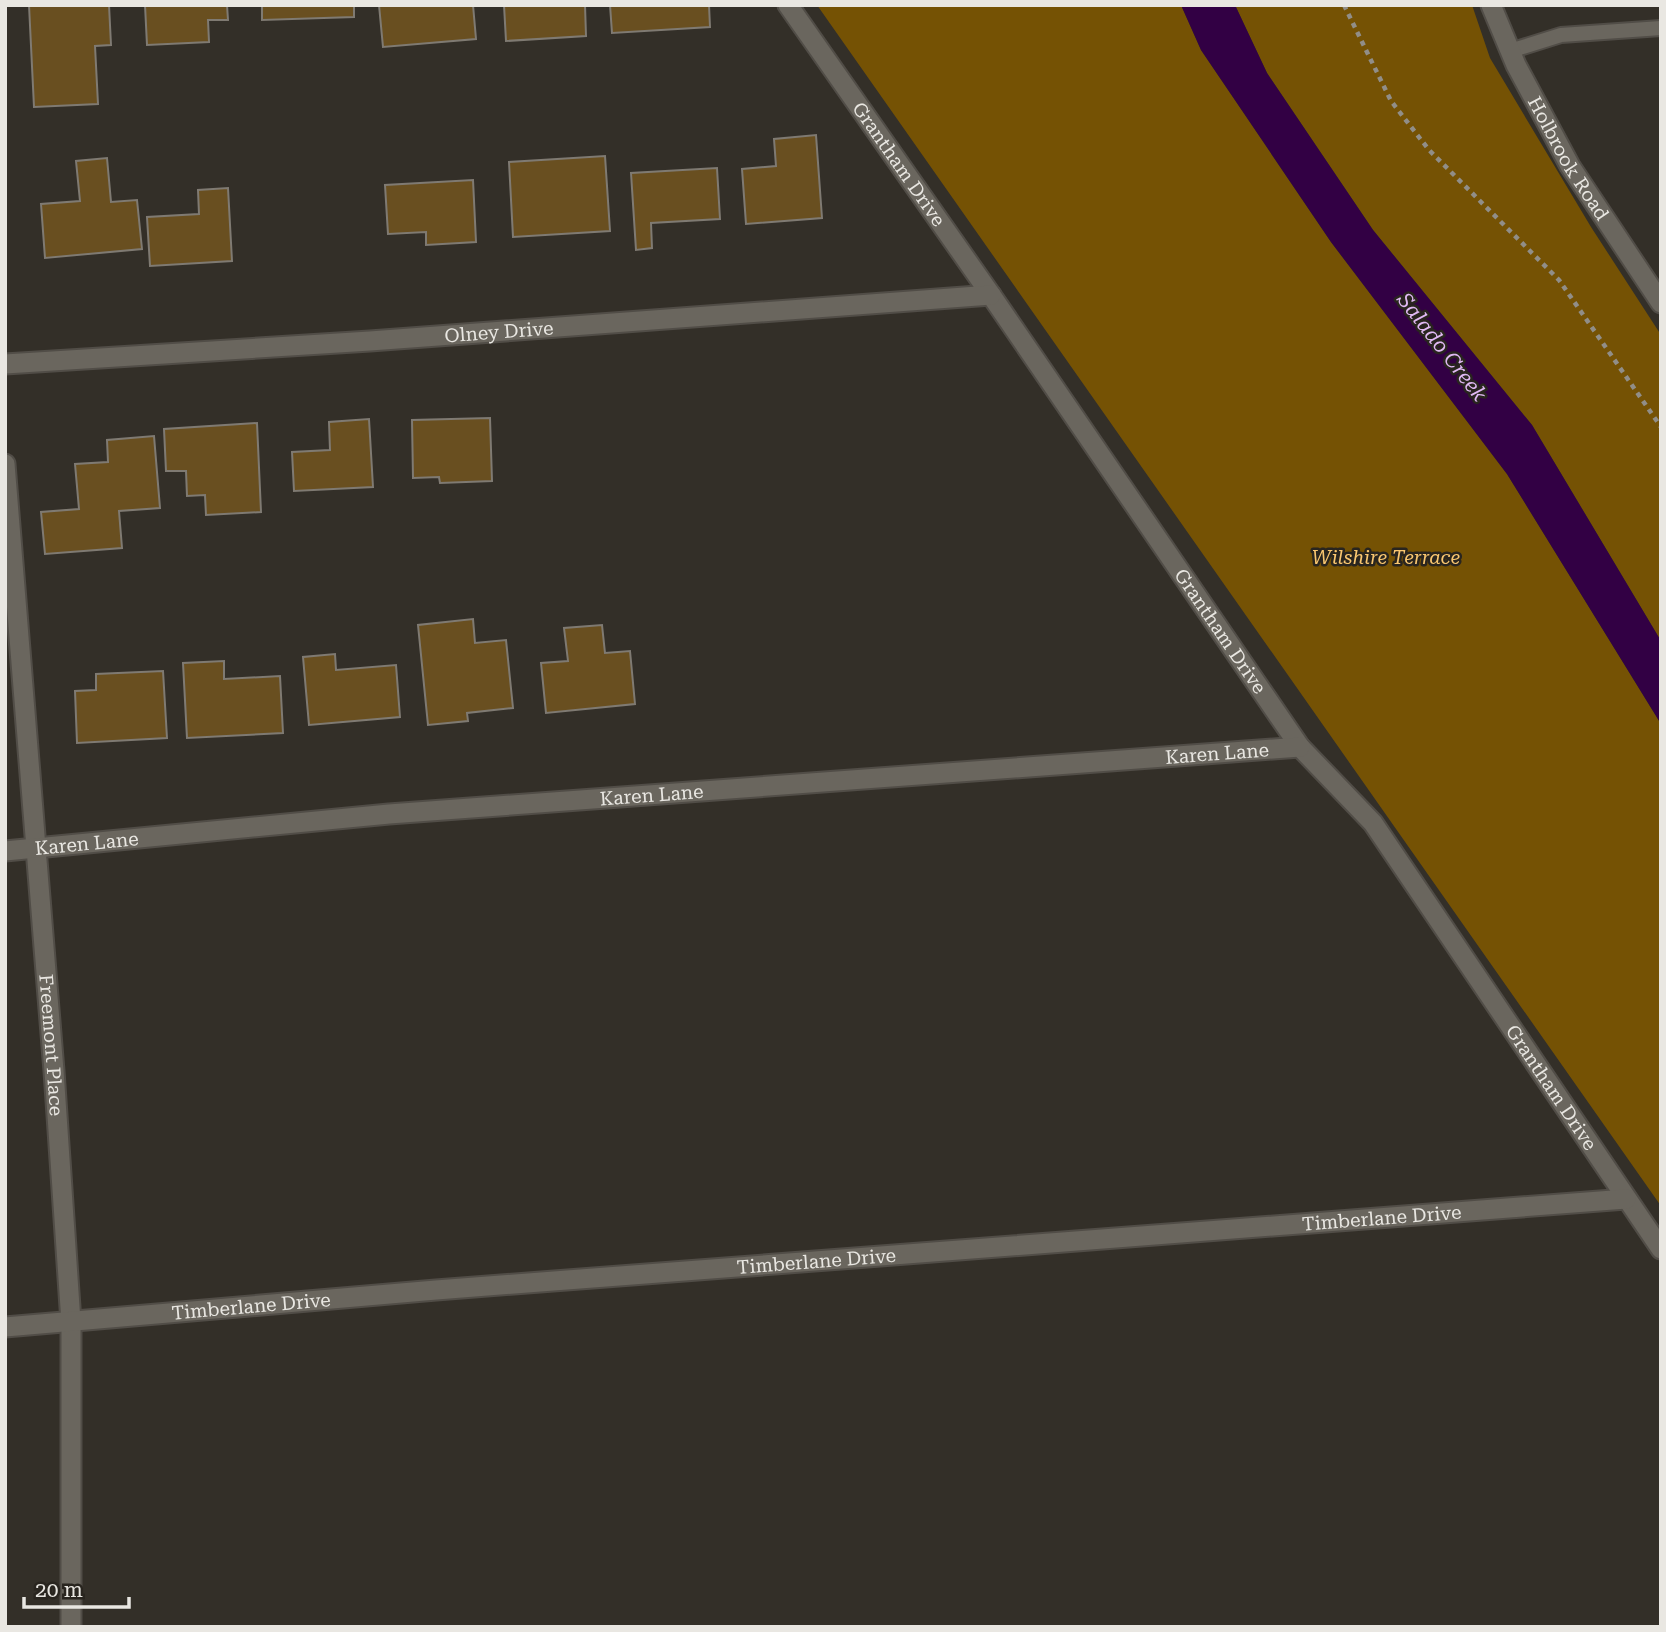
<svg xmlns="http://www.w3.org/2000/svg" width="1666" height="1632" font-family="'Roboto Serif',serif">
	<rect width="100%" height="100%" fill="#332f28"/>
	<!-- park -->
	<path fill="#755204" d="M817 5H1181L1201 50 1331 242 1507 474 1661 724V1206Z
		M1235 5H1472L1490 58 1591 227 1661 335V641L1532 425 1373 230 1267 73Z"/>
	<!-- water -->
	<path fill="#320044" d="M1181 5H1235L1267 73 1373 230 1532 425 1661 641V724L1507 474 1331 242 1201 50Z"/>
	<!-- building -->
	<path fill="#694f20" stroke="#7f7a72" stroke-width="2" d="M29 5H109L111 45 95 46 98 104 34 107Z
		M145 5H227L228 20H208L209 42 147 45Z
		M262 5H354V17L262 20Z
		M379 5H473L476 39 383 47Z
		M504 5H585L586 36 506 41Z
		M610 5H709L710 27 612 33Z
		M816 135 822 218 746 224 742 169 776 166 774 139Z
		M605 156 610 231 513 237 509 162Z
		M107 158 111 202 137 200 142 249 45 258 41 204 80 201 76 161Z
		M717 168 720 219 651 223 652 248 636 250 631 173Z
		M473 180 476 242 426 245V232L388 234 385 185Z
		M228 188 232 261 150 266 147 217 199 214 198 190Z
		M490 418 492 481 440 483 439 477 413 478 412 420Z
		M369 419 373 487 294 491 292 452 330 450 329 422Z
		M257 423 261 512 206 515 205 495 187 496 186 471H166L164 429Z
		M154 436 160 508 119 511 122 548 45 554 41 512 79 509 75 464 108 462 107 440Z
		M473 619 475 643 506 640 513 708 467 713 468 721 428 725 418 625Z
		M602 625 605 653 630 651 635 704 546 713 541 663 568 661 564 628Z
		M335 654 336 670 396 665 400 717 309 725 303 657Z
		M224 661V679L280 676 283 733 187 738 183 663Z
		M163 671 167 738 77 743 75 691 96 690V674Z"/>
	<g fill="none" stroke-linecap="round" stroke-linejoin="round">
		<!-- service casing -->
		<g stroke="#514d47" stroke-width="18">
			<path id="service" d="M1510 51 1561 35 1661 28"/>
		</g>
		<!-- minor casing -->
		<g stroke="#514d47" stroke-width="23">
			<g id="minor">
				<path id="s1" d="M788 5 991 295 1300 747 1373 823 1661 1249"/>
				<path id="s2" d="M5 364 370 341 991 295"/>
				<path id="s3" d="M5 464 54 1071 71 1322V1627"/>
				<path id="s4" d="M5 851 389 814 1300 747"/>
				<path id="s5" d="M5 1327 436 1290 1626 1199"/>
			</g>
		</g>
		<!-- tertiary casing -->
		<g stroke="#514d47" stroke-width="23">
			<g id="tertiary">
				<path id="s6" d="M1491 5 1516 65 1570 166 1661 303"/>
			</g>
		</g>
		<!-- path -->
		<path stroke="#918e88" stroke-width="4.5" stroke-dasharray="5 5" stroke-linecap="butt" d="M1344 5 1391 101 1429 150 1559 280 1661 427"/>
		<!-- service -->
		<use href="#service" stroke="#6a665e" stroke-width="14"/>
		<!-- minor -->
		<use href="#minor" stroke="#6a665e" stroke-width="19"/>
		<!-- tertiary -->
		<use href="#tertiary" stroke="#6a665e" stroke-width="19"/>
	</g>
	<g text-anchor="middle" dominant-baseline="central" stroke-width="5" stroke-linejoin="round" paint-order="stroke">
		<!-- street labels -->
		<g font-size="19" fill="#e9e7e2" stroke="#29251f">
			<text stroke="none"><textPath href="#s6" startOffset="172">Holbrook Road</textPath></text>
			<text stroke="none"><textPath href="#s1" startOffset="194">Grantham Drive</textPath></text>
			<text stroke="none"><textPath href="#s2" startOffset="495">Olney Drive</textPath></text>
			<text stroke="none"><textPath href="#s1" startOffset="761">Grantham Drive</textPath></text>
			<text stroke="none"><textPath href="#s4" startOffset="1216">Karen Lane</textPath></text>
			<text stroke="none"><textPath href="#s4" startOffset="649">Karen Lane</textPath></text>
			<text stroke="none"><textPath href="#s4" startOffset="82">Karen Lane</textPath></text>
			<text stroke="none"><textPath href="#s3" startOffset="583">Freemont Place</textPath></text>
			<text stroke="none"><textPath href="#s1" startOffset="1326">Grantham Drive</textPath></text>
			<text stroke="none"><textPath href="#s5" startOffset="1381">Timberlane Drive</textPath></text>
			<text stroke="none"><textPath href="#s5" startOffset="814">Timberlane Drive</textPath></text>
			<text stroke="none"><textPath href="#s5" startOffset="247">Timberlane Drive</textPath></text>
		</g>
		<!-- park labels -->
		<g font-size="19" font-style="italic" fill="#fac770" stroke="#29251f">
			<text x="1386" y="557">Wilshire Terrace</text>
		</g>
		<!-- water labels -->
		<g font-size="21" font-style="italic" fill="#e0b8f3" stroke="#29251f">
			<text transform="translate(1442 347) rotate(52)">Salado Creek</text>
		</g>
	</g>
	<!-- border -->
	<rect width="1666" height="1632" fill="none" stroke="#e9e7e2" stroke-width="14"/>
	<!-- scale -->
	<path d="M24 1597v10h105v-10" fill="none" stroke="#e9e7e2" stroke-width="3.5"/>
	<text x="35" y="1597" font-size="21" fill="#e9e7e2" stroke="#29251f" stroke-width="5" paint-order="stroke">20 m</text>
</svg>
